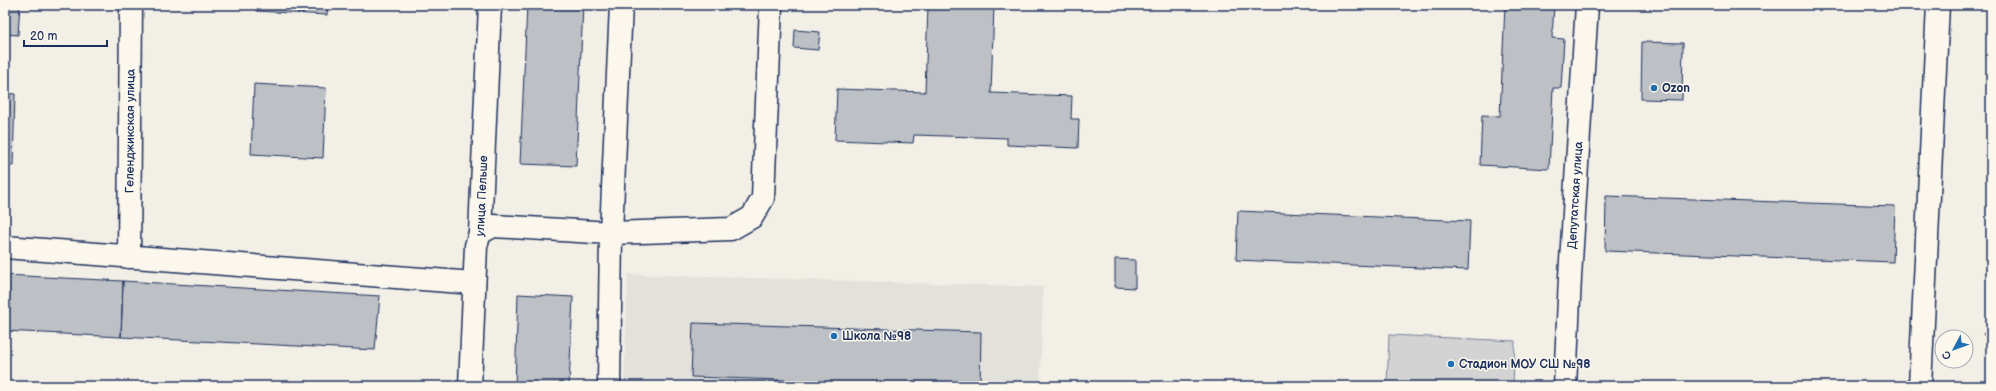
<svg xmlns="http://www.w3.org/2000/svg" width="1996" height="391" font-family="'Balsamiq Sans',sans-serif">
	<rect width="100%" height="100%" fill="#f2efe6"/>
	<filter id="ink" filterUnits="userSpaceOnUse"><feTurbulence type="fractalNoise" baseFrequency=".025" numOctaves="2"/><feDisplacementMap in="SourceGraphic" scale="8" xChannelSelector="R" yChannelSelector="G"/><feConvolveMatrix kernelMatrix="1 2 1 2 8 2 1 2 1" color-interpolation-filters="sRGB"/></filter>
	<g filter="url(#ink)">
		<!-- built -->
		<path fill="#e2e1dc" d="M628 274 1043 287 1040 386H624Z"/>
		<!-- green -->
		<path fill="#d2d3d2" stroke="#768198" d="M1389 335 1515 341 1513 386H1387Z"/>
		<!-- building -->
		<path fill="#bdc0c4" stroke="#1b2f5e" d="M5 5H20L18 35 5 34V51Z
			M256 5H328L327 15 256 11Z
			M527 5H583L576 166 520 164Z
			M928 5H994L991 93 1072 96 1071 119H1079L1078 148 1007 145V138L914 135 913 143 835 140 837 89 925 92Z
			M1505 5H1554L1552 38 1564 39 1561 88H1553L1549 169 1480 165 1482 115 1500 116Z
			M795 30 820 32 818 50 794 48Z
			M1642 42 1683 43 1682 100 1641 99Z
			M254 84 326 88 323 158 251 154Z
			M5 93 15 94 13 166 5 165Z
			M1606 196 1895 206 1893 262 1605 251Z
			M1238 211 1470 221 1468 270 1236 260Z
			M1115 259 1135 260V288L1115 287Z
			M5 275 123 281 121 337 5 331Z
			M123 281 380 296 375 350 121 337Z
			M518 294 573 297 569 386H515Z
			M693 323 981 332 980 386H812V381L691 377Z
			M1991 379V386H1984Z"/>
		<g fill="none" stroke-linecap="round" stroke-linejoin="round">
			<!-- street casing -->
			<g stroke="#1b2f5e" stroke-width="25">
				<g id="street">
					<path d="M621 5 611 233 731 229 752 217 763 198 771 5"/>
					<path d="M480 233 493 226 611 233 609 386"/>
					<path d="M5 247 474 283"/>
					<path id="s1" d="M129 257 131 5"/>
					<path id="s2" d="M470 386 476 246 480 233 490 5"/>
					<path id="s3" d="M1565 386 1570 277 1587 5"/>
					<path d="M1920 386 1938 5"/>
				</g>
			</g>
			<!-- path -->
			<path stroke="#1b2f5e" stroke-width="2.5" stroke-dasharray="1 3" stroke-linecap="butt" d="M1983 334 1991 335"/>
			<!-- street -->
			<use href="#street" stroke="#fbf7ec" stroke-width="22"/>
		</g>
	</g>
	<!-- markers -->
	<g fill="#1f6fb2" stroke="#fbf7ec" stroke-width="1.5">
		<circle cx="1654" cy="88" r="4"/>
		<circle cx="834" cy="336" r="4"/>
		<circle cx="1451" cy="364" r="4"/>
	</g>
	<g text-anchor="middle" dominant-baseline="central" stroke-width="3" stroke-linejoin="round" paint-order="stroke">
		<!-- poi labels -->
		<g font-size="12" font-weight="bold" fill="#1b2f5e" stroke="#fbf7ec" text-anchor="start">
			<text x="1662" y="88">Ozon</text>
			<text x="842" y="336">Школа №98</text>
			<text x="1459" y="364">Стадион МОУ СШ №98</text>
		</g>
		<!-- street labels -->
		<g font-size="12" fill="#1b2f5e" stroke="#fbf7ec">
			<text stroke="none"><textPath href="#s1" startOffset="126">Геленджикская улица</textPath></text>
			<text stroke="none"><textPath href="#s3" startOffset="191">Депутатская улица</textPath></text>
			<text stroke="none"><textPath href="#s2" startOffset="191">улица Пельше</textPath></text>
		</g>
	</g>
	<!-- margin -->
	<rect width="1996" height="391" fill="none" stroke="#fbf7ec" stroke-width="20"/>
	<rect x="10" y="10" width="1976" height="371" fill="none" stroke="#1b2f5e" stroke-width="1.5" filter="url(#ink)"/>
	<!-- north arrow -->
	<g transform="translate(1954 349) rotate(229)"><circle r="19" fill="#fbf7ec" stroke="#a1a7b3"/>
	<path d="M0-3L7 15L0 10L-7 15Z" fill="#1f6fb2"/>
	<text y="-6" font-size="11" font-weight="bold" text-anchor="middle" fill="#1b2f5e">С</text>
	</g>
	<!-- scale -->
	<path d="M24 40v6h83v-6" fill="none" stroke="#1b2f5e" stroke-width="2"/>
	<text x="30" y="40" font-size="12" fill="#1b2f5e" stroke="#fbf7ec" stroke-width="3" paint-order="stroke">20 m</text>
</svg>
